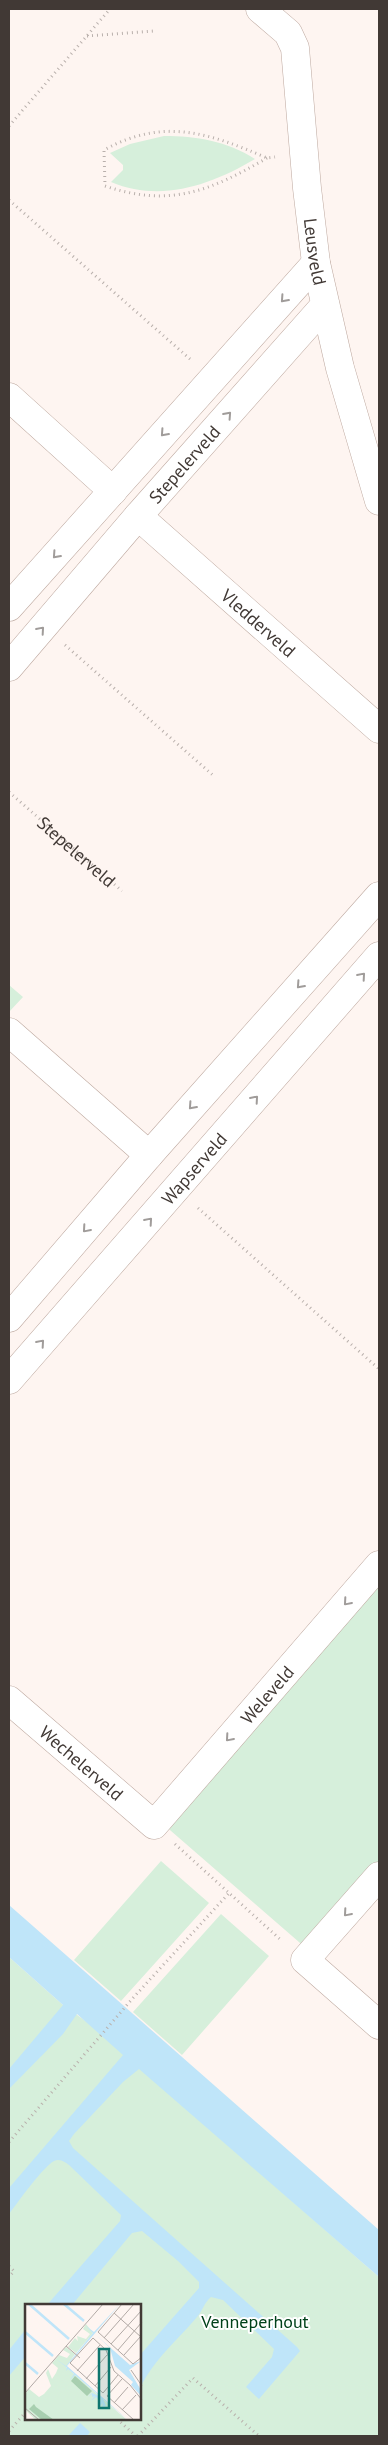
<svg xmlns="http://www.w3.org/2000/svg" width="388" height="2445" font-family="'PT Sans',sans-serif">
	<rect width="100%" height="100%" fill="#fef5f1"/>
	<!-- green -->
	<path fill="#d6efdb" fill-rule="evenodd" d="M164 136C196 136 227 141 255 159 211 185 161 203 111 182L123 170V165L110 153 130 144Z
		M9 985 23 997 9 1012Z
		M379 1576V1866L307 1949 163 1824Z
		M161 1861 209 1903 121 2001 74 1960Z
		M221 1914 269 1956 182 2055 133 2012Z
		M9 1957 63 2005 87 2022 379 2277V2436H9ZM26 2305H140V2419H26Z"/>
	<!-- water -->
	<path fill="#bfe5f9" d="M9 1905 379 2230V2277L139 2069 123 2082 74 2134 69 2141 73 2148 297 2347 300 2351 259 2399 246 2387 272 2357 274 2349 223 2300 211 2297C204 2303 203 2310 197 2317 176 2342 156 2357 140 2388V2355L199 2288V2282L178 2261 142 2231 132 2233 72 2305H47L120 2221 121 2215 69 2165C65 2162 60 2158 54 2161 42 2168 19 2201 9 2214V2188L123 2055 77 2014 63 2034 9 2089V2069L63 2005 9 1957Z
		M26 2329V2356L9 2376V2350Z
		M80 2423 90 2432 87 2436H68Z"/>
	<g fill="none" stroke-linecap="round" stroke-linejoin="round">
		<!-- minor casing -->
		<g stroke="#bda89f" stroke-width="29">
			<g id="minor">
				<path id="s2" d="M260 9 288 33 295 48 307 188 316 263 340 368 379 501"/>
				<path d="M9 397 113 491"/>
				<path id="s3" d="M138 516 379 729"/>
				<path d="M9 607 316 263"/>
				<path id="s4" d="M9 667 138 516 325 305"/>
				<path d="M9 1032 149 1155"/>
				<path d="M9 1318 149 1155 379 896"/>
				<path id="s5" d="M9 1380 379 956"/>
				<path id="s6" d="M9 1700 154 1825 379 1565"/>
				<path d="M379 1876 305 1960 379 2025"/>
			</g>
		</g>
		<!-- path -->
		<g stroke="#b9b0ac" stroke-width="3" stroke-dasharray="1 4" stroke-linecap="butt">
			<path d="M87 36 154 31"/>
			<path d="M9 126 110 9"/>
			<path d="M267 158C210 191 170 208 105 186L104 150C164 117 209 133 267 158L275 157"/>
			<path d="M9 200 190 359"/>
			<path d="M65 645 215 777"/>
			<path id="s1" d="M9 792 122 891"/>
			<path d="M198 1208 379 1369"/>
			<path d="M175 1844 282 1941"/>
			<path d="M9 2142 133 1998 230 1892"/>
			<path d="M9 2266 14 2271 9 2277"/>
			<path d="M117 2419 136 2436"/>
			<path d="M9 2431 26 2412"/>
			<path d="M138 2436 193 2378 259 2436"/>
		</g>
		<!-- minor -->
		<use href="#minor" stroke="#fff" stroke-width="28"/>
	</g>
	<!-- one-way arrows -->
	<defs><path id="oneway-chevron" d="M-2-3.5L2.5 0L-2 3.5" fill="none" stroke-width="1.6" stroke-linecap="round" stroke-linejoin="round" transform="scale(1.25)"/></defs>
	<g stroke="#a09c9a">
		<use href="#oneway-chevron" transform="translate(284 299) rotate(132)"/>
		<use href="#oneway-chevron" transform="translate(228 415) rotate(-48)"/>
		<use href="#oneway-chevron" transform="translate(164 433) rotate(132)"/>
		<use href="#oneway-chevron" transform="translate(56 555) rotate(132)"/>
		<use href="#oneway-chevron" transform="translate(41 630) rotate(-49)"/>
		<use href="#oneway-chevron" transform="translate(362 976) rotate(-49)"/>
		<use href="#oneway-chevron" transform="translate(300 985) rotate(132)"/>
		<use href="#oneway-chevron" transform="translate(255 1099) rotate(-49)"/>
		<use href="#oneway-chevron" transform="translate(192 1106) rotate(132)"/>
		<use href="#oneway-chevron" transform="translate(149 1221) rotate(-49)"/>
		<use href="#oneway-chevron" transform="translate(86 1229) rotate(131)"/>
		<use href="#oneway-chevron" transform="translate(41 1343) rotate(-49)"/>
		<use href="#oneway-chevron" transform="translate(347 1602) rotate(131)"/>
		<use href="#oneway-chevron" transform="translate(229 1738) rotate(131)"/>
		<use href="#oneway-chevron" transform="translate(347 1913) rotate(131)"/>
	</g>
	<g text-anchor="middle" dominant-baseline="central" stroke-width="4" stroke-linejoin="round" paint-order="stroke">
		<!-- street labels -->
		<g font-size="18" fill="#413935" stroke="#fff">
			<text stroke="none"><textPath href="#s2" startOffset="258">Leusveld</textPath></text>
			<text stroke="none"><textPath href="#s4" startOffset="268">Stepelerveld</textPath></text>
			<text stroke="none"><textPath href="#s3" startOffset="161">Vledderveld</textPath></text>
			<text stroke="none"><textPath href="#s1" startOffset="90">Stepelerveld</textPath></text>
			<text stroke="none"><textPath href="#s5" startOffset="281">Wapserveld</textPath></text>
			<text stroke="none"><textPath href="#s6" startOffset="364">Weleveld</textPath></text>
			<text stroke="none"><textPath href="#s6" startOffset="96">Wechelerveld</textPath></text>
		</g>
		<!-- park labels -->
		<g font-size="18" fill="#00411a" stroke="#fff">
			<text x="255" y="2321">Venneperhout</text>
		</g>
	</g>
	<!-- overview -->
	<g transform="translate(25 2304)">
		<rect width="116" height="116" fill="#fef5f1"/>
		<path d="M61 20 68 29 51 49 43 43 50 34 53 37 52 32 61 35 65 30 58 25ZM41 43 50 50 41 63 102 116H11L0 106V90L4 85 14 93 19 90 26 82 21 69 23 65 27 75 31 69 33 64 27 59 34 51 42 54 45 50 38 46Z" fill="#d6efdb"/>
		<path d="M50 72 67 87 62 92 46 77ZM9 100 11 103 29 116H17L4 105Z" fill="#a8cfb0"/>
		<path d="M95 0 42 62 103 116 78 95 81 102 77 103 78 99 74 103 76 94 71 99 74 96 71 93 66 97 70 92 67 93V90L63 93 67 89 76 93 50 71 45 76 49 70 43 65 41 67 42 64 40 62 31 55 41 62 68 29 61 22 69 28ZM71 31 105 61 116 57 104 66 116 86V92L106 81 108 78 90 62 85 44Z" fill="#bfe5f9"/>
		<path fill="none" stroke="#bfe5f9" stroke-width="2.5" d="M4 0 44 35M39 0 59 17M0 28 28 52M0 59 13 70"/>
		<path fill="none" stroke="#b2aaa6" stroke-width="1" d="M97 0 73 28 108 60 117 53M89 9 116 33M79 34 109 0M86 40 117 6M41 42 55 54M93 46 117 18M99 51 116 32M106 66 117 82M52 67 75 41M93 71 78 89 45 59 68 34 81 46 89 67 105 81 117 96M61 75 82 51M97 75 82 92 109 116M70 82 86 63M0 89 78 0M89 99 103 83M0 104 14 116M97 106 111 91"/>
		<path fill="#0f766e" fill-opacity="0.15" stroke="#0f766e" stroke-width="2.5" d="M74 45H84V104H74Z"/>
		<rect width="116" height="116" fill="none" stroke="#413935" stroke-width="2.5"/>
	</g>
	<!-- border -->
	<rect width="388" height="2445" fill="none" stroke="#413935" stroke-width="20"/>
</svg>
